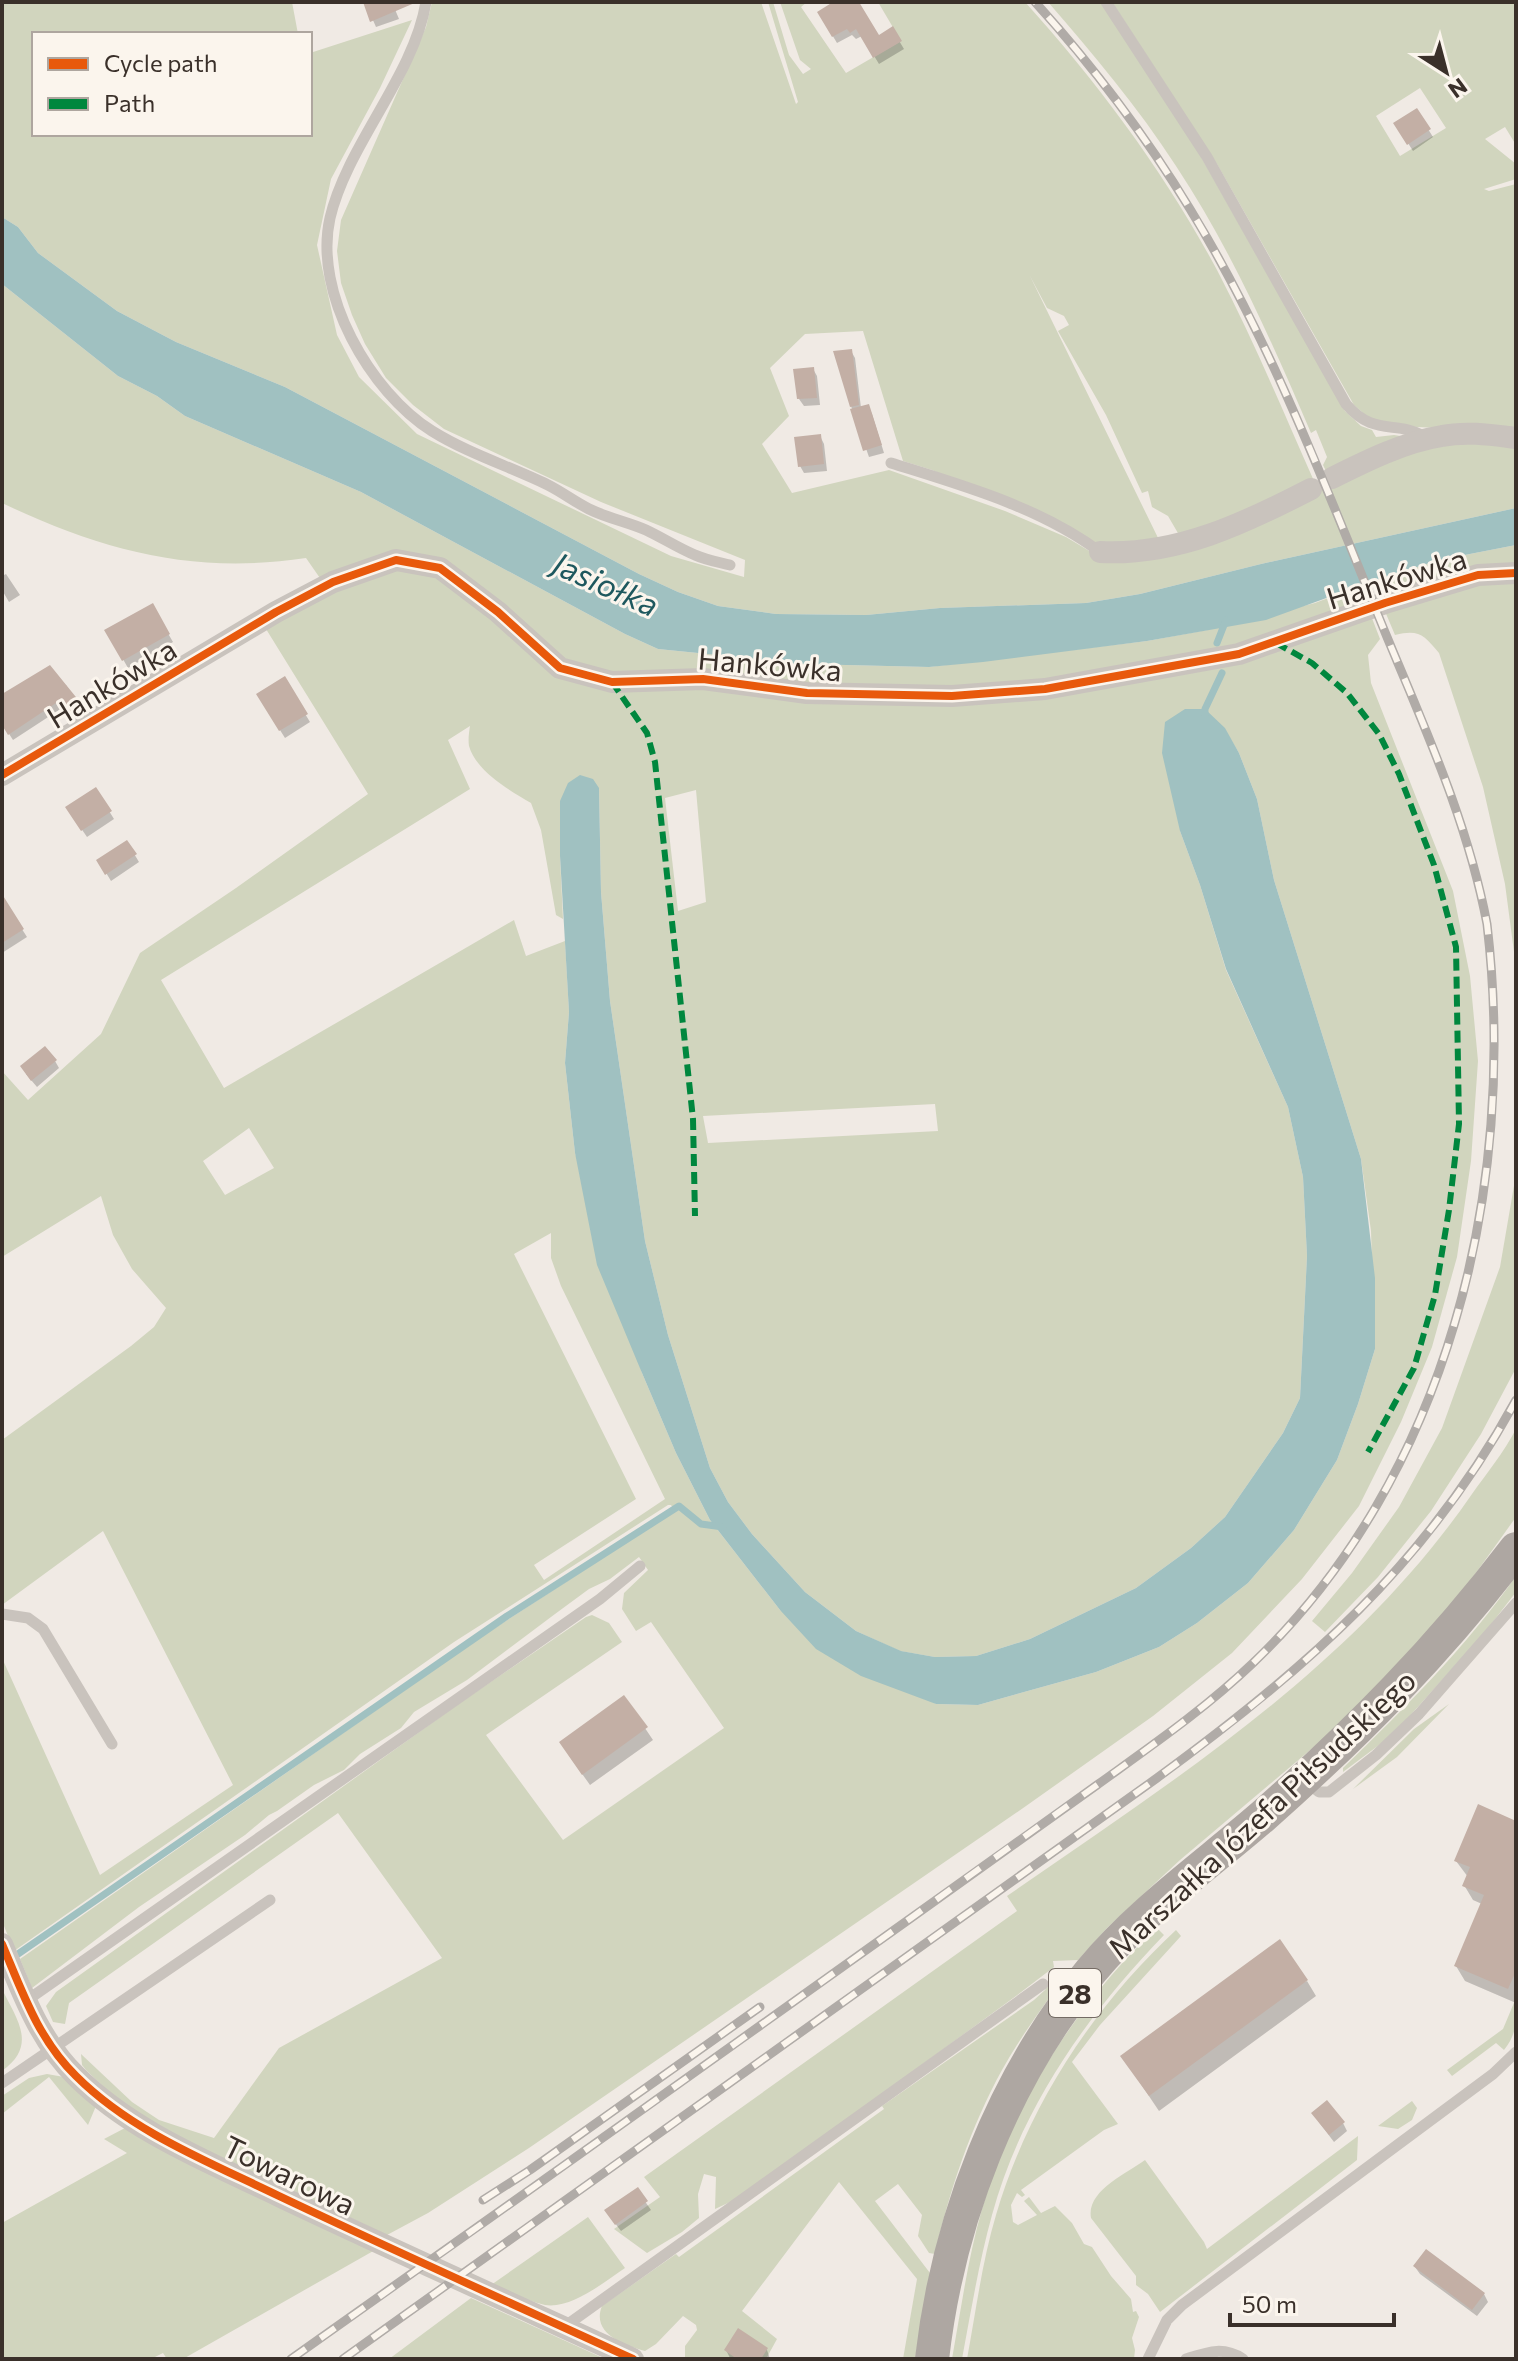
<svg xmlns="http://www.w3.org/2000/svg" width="1518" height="2361" font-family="Commissioner,sans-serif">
	<rect width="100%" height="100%" fill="#f0eae4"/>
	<!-- green -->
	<path fill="#d1d5be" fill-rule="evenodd" d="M2 2H292L298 34H34V134H310V53L412 20 380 88 331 179 317 245 337 335 359 377 417 434 671 556 744 577 745 560 601 502 444 429 413 405 386 378 365 344 352 315 341 283 337 251 341 220 426 27 432 2H761L796 104 798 102 768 2H773L789 55 803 74 811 69 800 60 780 2H807L801 7 846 73 901 41 878 2H1025C1099 84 1165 173 1217 270 1253 339 1283 411 1314 481L1225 526 1182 540 1168 516 1152 507 1148 491 1142 493 1106 415 1058 331 1069 325 1064 316 1047 308 1030 276 1161 544 1140 548 1105 549 932 470 903 461 863 331 805 334 770 368 789 416 762 444 792 493 889 470 1005 511 1066 537 1101 558 1151 556 1182 549 1216 537 1414 448C1448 439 1481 440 1516 444V508L1261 564 1140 594 1086 603 940 608 866 615 776 614 718 606 678 592 639 574 285 387 176 342 117 311 38 253 18 227 2 217Z
		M1048 2H1101L1196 148 1345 411 1361 426 1372 430 1376 437 1394 435 1413 438 1328 475 1323 465 1327 457 1316 430 1311 433C1272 342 1231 249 1176 166 1138 107 1093 54 1048 2Z
		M1112 2H1516V145L1505 127 1485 139 1516 164V179L1484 189 1489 191 1516 184V432L1398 426 1371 420 1354 405 1217 164ZM1420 88 1446 128 1400 156 1376 116Z
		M2 284 118 376 157 396 185 416 361 492 625 634 658 649 728 656 759 663 929 667 1147 641 1207 630 1315 603 1357 587 1365 605 1274 636 1168 662 949 692 617 677 576 667 438 563 322 581 306 558C194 575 103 551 2 503Z
		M1516 545V568L1383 600 1376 580 1439 560Z
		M396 567 443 578 568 679 1042 693 1370 613 1380 639 1368 655 1371 683 1453 891 1470 976 1478 1061 1471 1161 1457 1257 1432 1347 1401 1422 1359 1506 1302 1579 1232 1653 1153 1716 1026 1806 529 2148 428 2213 387 2235 187 2141 144 2117 114 2097 86 2070 82 2065 81 2054 132 2102 159 2120 214 2138 279 2048 442 1958 338 1813 69 2003 65 2024 53 2022 46 2006 56 1992 457 1705 586 1617 592 1615 609 1623 622 1642 486 1735 563 1840 724 1728 651 1622 636 1631 622 1609 624 1593 648 1570 639 1557 610 1579 589 1589 555 1614 467 1680 414 1712 401 1728 360 1754 344 1770 314 1785 277 1811 269 1815 245 1835 139 1907 32 1988 20 1959 472 1643 675 1511 671 1505H668L454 1642 14 1951 2 1921V1658L100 1875 233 1785 103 1531 2 1605V1440L131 1346 154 1327 166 1308 132 1269 113 1235 101 1196 2 1257V1071L28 1100 101 1034 140 953 236 888 368 794 266 629 304 605ZM470 726C469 732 468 740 469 746 476 771 510 791 531 803L541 830 556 915 563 919 560 856 599 788 601 892 610 1001 645 1241 668 1335 710 1468 728 1502 752 1534 805 1592 856 1631 900 1651 935 1657 976 1656 1030 1639 1136 1588 1191 1548 1225 1517 1283 1433 1300 1398 1307 1256 1303 1177 1288 1107 1226 970 1200 885 1180 831 1224 728 1239 753 1257 799 1274 880 1361 1159 1371 1231 1375 1349 1358 1404 1337 1460 1294 1530 1248 1583 1197 1623 1159 1647 1096 1672 978 1705 936 1704 780 1610 710 1520 676 1453 642 1373 575 1153 565 1063 569 1012 565 941 526 956 514 920 224 1088 161 980 470 789 448 740ZM696 790 706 902 678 911 665 798ZM935 1104 938 1131 708 1143 703 1116ZM249 1128 274 1168 225 1195 203 1161ZM551 1233V1258L561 1286 665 1499 544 1580 534 1565 636 1499 514 1254Z
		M1516 579V967L1505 884 1483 787 1439 653C1424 635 1419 629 1395 635L1384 609 1468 583Z
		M1516 1174V1368L1481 1434 1431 1511 1378 1577 1325 1632 1312 1621 1352 1573 1399 1507 1442 1428 1500 1267Z
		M1516 1429V1517L1468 1584 1422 1640 1328 1735 1180 1860 1107 1928 1078 1960 1053 1961 1054 1967 1016 1996 741 2197 715 2209 716 2177 704 2174 698 2194 699 2218 682 2232 647 2253 614 2229 660 2197 644 2177 1017 1911 1007 1896C1177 1778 1353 1667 1472 1494 1487 1473 1504 1452 1516 1429Z
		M1516 1576V1592L1485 1632 1407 1719 1383 1742 1343 1772V1768C1405 1708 1466 1647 1516 1576Z
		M1449 1704 1397 1757 1353 1789 1414 1729Z
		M1157 1928 1164 1935C1087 2015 1022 2106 992 2215 979 2262 971 2311 962 2359H952C961 2309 968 2258 982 2209 1013 2103 1076 2004 1157 1928Z
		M1176 1930 1181 1936 1100 2025 1072 2062 1118 2124 1104 2130 1021 2190 1025 2195 1022 2197 1017 2193 1011 2205 1013 2222 1018 2225 1037 2215 1024 2201 1029 2197 1041 2213 1055 2206 1072 2223 1084 2244 1092 2247 1111 2276 1131 2299 1133 2312 1136 2311 1139 2317 1132 2338 1135 2350 1134 2359H967C976 2311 982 2262 996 2215 1028 2106 1093 2007 1176 1930Z
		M1071 1968C1047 2001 1022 2034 1002 2070 971 2126 949 2192 935 2254L929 2253 918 2236 922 2215 898 2184 875 2201 930 2273 915 2359H903L917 2279 839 2182 742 2311 777 2339 766 2359H685V2346L697 2330 696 2325 683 2316 656 2344 645 2351C623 2345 591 2333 602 2306L676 2254 679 2257 884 2109 882 2106 1034 2000 1045 1990 1054 1971Z
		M2 1989C17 2020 38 2045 2 2071Z
		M1516 1998C1516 2021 1518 2032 1504 2050L1496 2043 1452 2076 1447 2070 1503 2029Z
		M47 2074 64 2077 96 2106 88 2125 49 2077 2 2114V2096L29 2078Z
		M1412 2101 1417 2108 1412 2120 1398 2129 1378 2126Z
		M125 2128 375 2250 183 2359H167L163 2353 151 2359H2V2223L127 2153 104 2139Z
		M1358 2136 1357 2160 1160 2312 1148 2294 1136 2285V2276L1091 2218C1086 2191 1126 2174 1145 2160L1204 2242 1207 2249Z
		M588 2217 625 2268C604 2282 572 2309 545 2305 527 2301 508 2291 491 2285Z
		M471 2298 603 2358 389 2359Z"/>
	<!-- water -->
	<path fill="#a0c1c1" d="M2 217 18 227 38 253 117 311 176 342 285 387 639 574 678 592 718 606 776 614 866 615 940 608 1086 603 1140 594 1261 564 1516 508V545L1439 560 1376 580 1266 620 1147 641 983 662 929 667 759 663 728 656 658 649 625 634 361 492 185 416 157 396 118 376 2 284Z
		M1185 709H1205L1225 728 1239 753 1257 799 1274 880 1361 1159 1375 1278V1349L1358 1404 1337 1460 1294 1530 1248 1583 1197 1623 1159 1647 1096 1672 978 1705 936 1704 861 1676 816 1649 780 1610 710 1520 676 1453 642 1373 597 1265 575 1153 565 1063 569 1012 560 856V801L568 783 580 775 593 779 599 788 601 892 610 1001 645 1241 668 1335 710 1468 728 1502 752 1534 805 1592 856 1631 901 1651 935 1657 976 1656 1030 1639 1136 1588 1191 1548 1225 1517 1283 1433 1300 1398 1307 1256 1303 1177 1288 1107 1226 969 1200 885 1180 831 1162 753 1165 722Z"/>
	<!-- shadow -->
	<path fill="#0003" d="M365 2H401L394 7 399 19 376 27Z
		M836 2H856L878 37 892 29 904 49 879 64 862 36 856 39 852 35 837 43 819 13Z
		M1416 110 1433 137 1413 151 1396 124Z
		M851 351 855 358 861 408 868 406 872 414 884 453 869 457 851 406Z
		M813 369 817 376 820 405 804 406 799 399Z
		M820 436 824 444 827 471 804 473 800 466Z
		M6 574 20 595 9 602 2 590V576Z
		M152 606 173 642 128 668 107 631Z
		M284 679 310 722 285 738 258 695Z
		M66 685 86 715 73 724 62 708 13 740 2 723V696Z
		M96 790 114 819 87 837 72 815Z
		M127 842 139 862 111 881 99 861Z
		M4 901 27 937 2 953V902Z
		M55 1061 59 1068 37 1087 26 1074Z
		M624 1697 653 1740 590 1785 568 1754Z
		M1516 1822V2003L1465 1981 1456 1966 1482 1904 1473 1900 1464 1885 1468 1877 1456 1861Z
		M1307 1981 1316 1996 1159 2111 1122 2056Z
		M1318 2121 1343 2123 1347 2131 1334 2142Z
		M637 2190 651 2210 621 2231 611 2218Z
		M1415 2267 1484 2294 1488 2302 1477 2316 1420 2274Z
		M739 2331 767 2350 770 2359 730 2358 726 2350Z"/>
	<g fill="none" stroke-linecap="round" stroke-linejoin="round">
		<!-- stream -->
		<path stroke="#a0c1c1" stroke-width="7" d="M1217 643 1226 620
			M1205 715V709L1222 673
			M18 1954 507 1616 679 1506 701 1524 723 1527"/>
	</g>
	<!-- building -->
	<path fill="#c3afa5" d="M363 2H417L370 22Z
		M833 2H859L879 35 893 26 902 41 873 58 856 29 850 33 847 29 832 37 817 12Z
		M1417 108 1431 129 1407 145 1393 123Z
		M852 349 859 405 850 407 833 351Z
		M814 367 817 398 797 399 793 369Z
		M869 404 882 445 863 451 850 409Z
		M821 434 824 464 798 467 794 437Z
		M153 603 170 634 122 661 104 630Z
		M50 665 84 707 67 718 56 703 8 735 2 725V694Z
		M285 676 308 714 279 731 256 694Z
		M96 787 112 811 81 831 65 807Z
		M127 840 137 854 105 875 96 860Z
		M2 894 24 929 2 943Z
		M45 1046 57 1060 31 1081 20 1066Z
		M624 1695 648 1727 582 1775 559 1742Z
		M1478 1804 1516 1821V1971L1508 1989 1454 1966 1484 1895 1462 1886 1470 1867 1454 1861Z
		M1280 1939 1308 1980 1149 2096 1120 2056Z
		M1327 2100 1345 2122 1329 2135 1311 2113Z
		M638 2187 648 2201 615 2225 604 2210Z
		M1426 2249 1485 2293 1472 2310 1413 2266Z
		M738 2328 768 2348 761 2359H737L724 2350Z"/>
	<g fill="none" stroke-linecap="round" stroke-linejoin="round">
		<!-- service -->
		<path stroke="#c9c3bd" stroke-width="11" d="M426 2C414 76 347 145 330 218 313 293 370 392 432 431 469 454 509 466 548 485 562 492 575 502 589 509 607 518 628 522 646 530 663 538 678 548 695 555 706 560 718 562 730 565
			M1106 2 1207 157 1346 404C1374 437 1395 420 1424 436
			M891 463C961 485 1040 507 1100 552
			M2 1614 28 1618 43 1629 112 1744
			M1306 1782 1319 1792H1329L1376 1755 1419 1714 1516 1603
			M26 2001 600 1599 640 1566
			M2 2083 270 1900
			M564 2327 1043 1984
			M1148 2359 1167 2320 1182 2305 1493 2074 1516 2052
			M1186 2359C1208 2352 1223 2346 1243 2359"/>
		<!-- minor -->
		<path stroke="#c9c3bd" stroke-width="22" d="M1332 478C1366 461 1404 442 1442 436 1466 431 1492 435 1516 438
			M1100 552C1177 556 1245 523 1311 489
			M2 775 276 612 333 582 396 560 440 568 498 612 560 668 612 682 703 679 807 693 952 696 1045 689 1239 654 1385 603 1478 575 1516 573
			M2 1944C22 1991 38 2039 76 2076 132 2132 209 2162 279 2196 397 2252 515 2305 633 2359"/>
		<!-- primary -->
		<path stroke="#aea7a2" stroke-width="34" d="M932 2359C948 2220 1002 2080 1091 1971 1140 1912 1204 1867 1262 1817 1357 1733 1439 1650 1516 1549"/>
		<!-- rail casing -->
		<g stroke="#b0aba7" stroke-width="9">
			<path id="rail" d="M483 2200 530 2170 760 2007
				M291 2359C498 2213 705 2065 911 1918 973 1873 1035 1829 1097 1785 1151 1746 1205 1709 1253 1663 1448 1477 1518 1188 1487 924 1468 823 1426 731 1387 637 1328 493 1272 343 1190 209 1145 135 1093 66 1035 2
				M343 2359 1157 1778C1305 1670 1427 1564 1516 1400"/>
		</g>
		<!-- rail -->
		<use href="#rail" stroke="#fbf5ed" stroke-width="6" stroke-dasharray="18" stroke-linecap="butt"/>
		<!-- quiet -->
		<path stroke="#00873e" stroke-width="6" stroke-dasharray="12 6" stroke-linecap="butt" d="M1276 643 1312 663 1347 693 1379 734 1399 774 1434 865 1456 947 1459 1124 1449 1210 1435 1295 1414 1368 1368 1452
			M612 682 647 733 655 762 693 1119 695 1216"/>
		<!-- cycleway casing -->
		<g stroke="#fbf5ed" stroke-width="13">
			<path id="cycleway" d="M2 775 276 612 333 582 396 560 440 568 498 612 560 668 612 682 703 679 807 693 952 696 1045 689 1239 654 1385 603 1478 575 1516 573
				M2 1944C22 1991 38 2039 76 2076 132 2132 209 2162 279 2196 397 2252 515 2305 633 2359"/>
		</g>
		<!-- cycleway -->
		<use href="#cycleway" stroke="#e8590c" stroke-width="8"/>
	</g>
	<g text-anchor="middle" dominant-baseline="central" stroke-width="6" stroke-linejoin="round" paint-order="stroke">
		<!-- shield labels -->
		<rect fill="#fbf5ed" stroke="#746b64" stroke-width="2" x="1049" y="1969" width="52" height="48" rx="6"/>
		<g font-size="28" font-weight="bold" fill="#3a302a">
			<text x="1075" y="1993">28</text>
		</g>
		<!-- street labels -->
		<g font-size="30" fill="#3a302a" stroke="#fbf5ed">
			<text transform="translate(1396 577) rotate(-17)">Hankówka</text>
			<text transform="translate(770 663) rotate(5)">Hankówka</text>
			<text transform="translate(111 682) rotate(-31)">Hankówka</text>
			<text transform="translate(1261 1813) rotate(-43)">Marszałka Józefa Piłsudskiego</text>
			<text transform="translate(290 2174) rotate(26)">Towarowa</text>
		</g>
		<!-- water labels -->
		<g font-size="32" font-style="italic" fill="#1e585e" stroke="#fbf5ed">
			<text transform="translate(606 583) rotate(24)">Jasiołka</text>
		</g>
	</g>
	<!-- border -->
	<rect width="1518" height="2361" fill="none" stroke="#3a302a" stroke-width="8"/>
	<!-- legend -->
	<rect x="32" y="32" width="280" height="104" fill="#fbf5ed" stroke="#aea69f" stroke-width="2"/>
	<rect x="48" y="58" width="40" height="12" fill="#e8590c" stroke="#aea69f" stroke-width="2"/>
	<text x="104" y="72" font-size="24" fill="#3a302a">Cycle path</text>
	<rect x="48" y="98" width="40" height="12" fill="#00873e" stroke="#aea69f" stroke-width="2"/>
	<text x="104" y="112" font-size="24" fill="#3a302a">Path</text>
	<!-- north arrow -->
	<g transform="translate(1446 72) rotate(144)" stroke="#fbf5ed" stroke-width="6" paint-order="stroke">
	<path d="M0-6L14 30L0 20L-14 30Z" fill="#3a302a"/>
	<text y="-12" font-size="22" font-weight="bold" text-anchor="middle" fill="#3a302a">N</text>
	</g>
	<!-- scale -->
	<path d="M1230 2313v12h164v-12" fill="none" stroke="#3a302a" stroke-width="4"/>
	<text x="1242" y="2313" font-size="24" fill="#3a302a" stroke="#fbf5ed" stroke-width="6" paint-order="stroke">50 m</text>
</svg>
